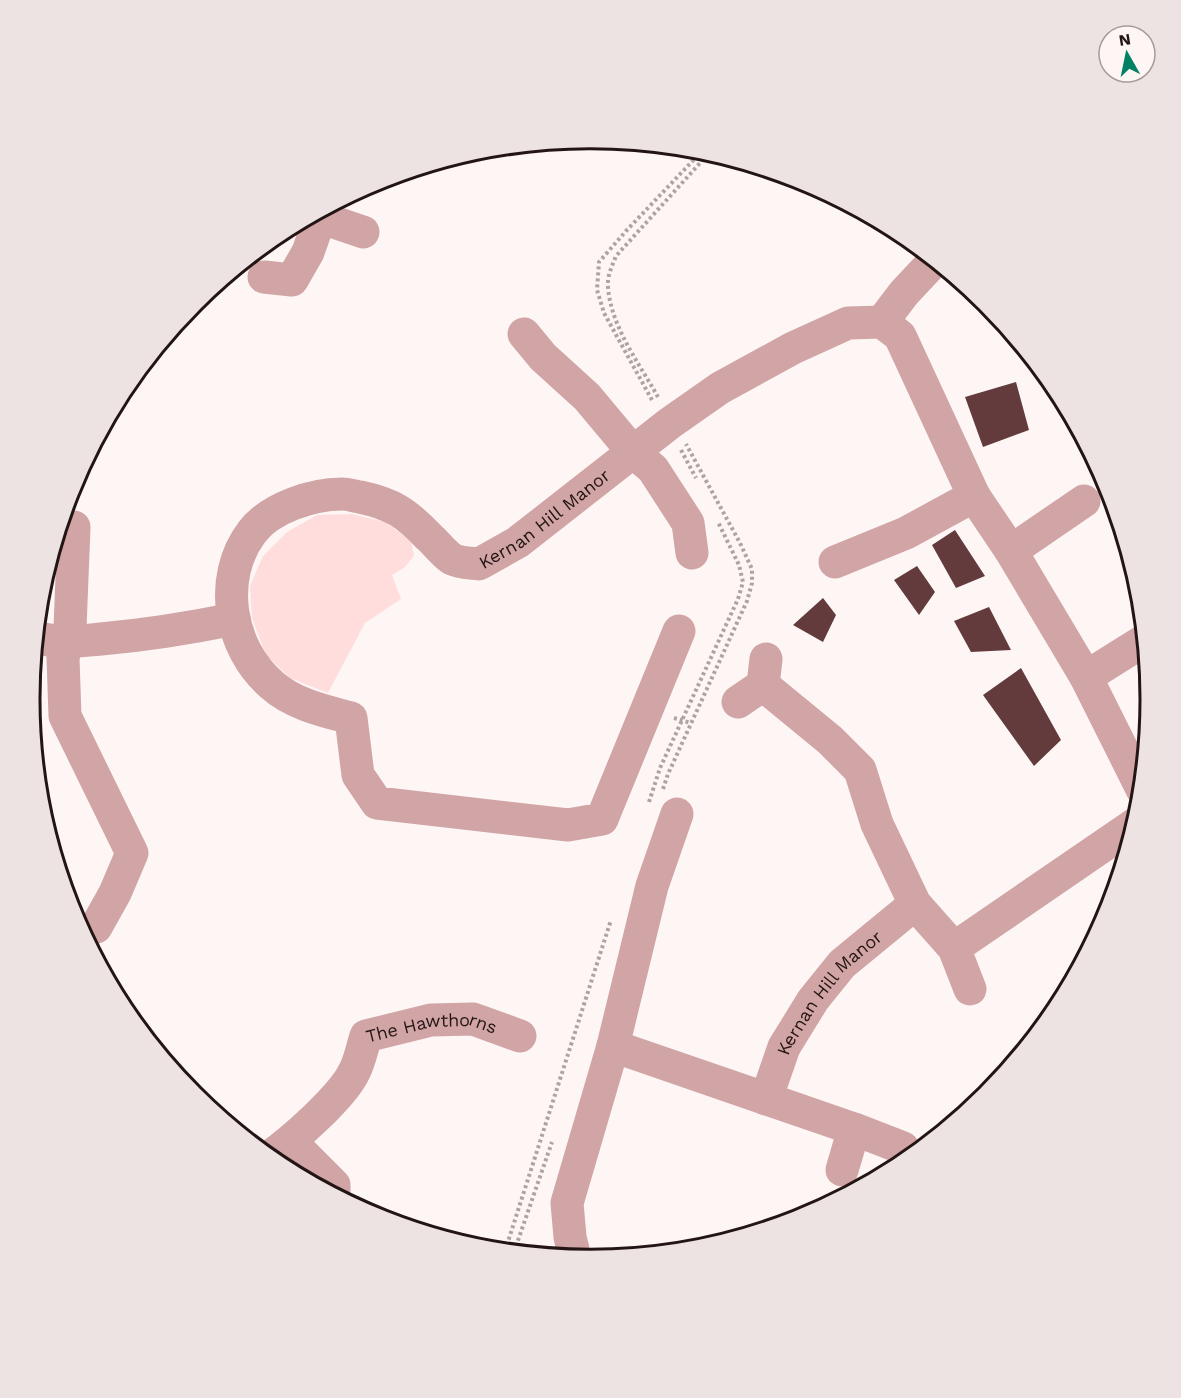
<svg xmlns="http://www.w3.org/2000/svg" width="1181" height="1398" font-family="'Work Sans',sans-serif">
	<rect width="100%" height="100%" fill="#fef5f5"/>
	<!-- green -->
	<path fill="#fdd" d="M352 514 385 522 411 541 414 556 404 568 392 575 401 599 365 623 328 693 290 678 266 655 252 618 250 586 263 556 287 532 317 515Z"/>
	<!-- building -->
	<path fill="#633b3d" d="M1016 382 1029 430 983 447 965 397Z
		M955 530 985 576 956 588 932 545Z
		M917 566 935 592 919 615 894 580Z
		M823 598 836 615 823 642 793 625Z
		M989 607 1011 650 971 652 954 621Z
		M1021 668 1061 740 1034 766 983 695Z"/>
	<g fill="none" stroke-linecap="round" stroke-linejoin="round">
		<!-- path -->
		<path stroke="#aea3a3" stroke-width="4" stroke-dasharray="3 3" stroke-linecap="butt" d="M658 397C639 363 611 327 608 287 607 276 612 266 616 256L710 152
			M652 400 604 313 597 290 599 262 626 231 703 150
			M681 450 696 478
			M674 718 691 723
			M663 789 668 774 747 601 752 583V569L740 543 686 444
			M649 802 660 768 738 599 743 582 739 565 718 522
			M505 1251 611 920
			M514 1252 552 1142"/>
		<!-- minor -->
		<g stroke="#d1a4a5" stroke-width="33">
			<path d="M313 215 363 232"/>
			<path d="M264 277 292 280 308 252 320 218"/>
			<path d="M882 322 904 293 935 260"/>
			<path d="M524 334 543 357 587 397 633 452 653 469 688 523 692 553"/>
			<path d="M74 527 70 628 63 658 65 716 132 853 115 893 96 927"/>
			<path d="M1011 551 1084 501"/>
			<path d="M835 562 906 533 974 496"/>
			<path id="s1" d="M679 631 602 819 568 825 377 803 358 775 351 718C324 711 293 704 272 685 229 648 217 578 252 532 270 508 312 494 342 494 348 494 354 496 360 497 393 504 406 513 429 537 436 543 444 554 452 559 459 563 471 563 479 564L518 542 670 423 720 388 793 348 848 323 882 322 900 336 974 496 1011 551 1086 677 1142 789"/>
			<path d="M36 637C57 644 79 641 101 639 146 635 190 628 234 619"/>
			<path d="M1086 677 1145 640"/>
			<path d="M763 685 830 740 860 770 877 824 915 904 954 948 970 989"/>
			<path d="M738 702 763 685 766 659"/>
			<path d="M954 948 1135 824"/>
			<path d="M613 1046 854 1129 903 1148"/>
			<path id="s2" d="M766 1099 784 1047 813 1000 842 964 915 904"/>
			<path d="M291 1142 334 1185V1195"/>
			<path id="s3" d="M269 1157C292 1141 342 1097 354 1072 360 1061 362 1048 366 1036L431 1020 473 1019 520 1036"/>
			<path d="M842 1170 854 1129"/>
			<path d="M575 1258 570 1237 567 1203 613 1046 652 886 677 814"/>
		</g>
	</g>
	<g text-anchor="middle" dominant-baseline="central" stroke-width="6" stroke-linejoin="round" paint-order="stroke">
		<!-- street labels -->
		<g font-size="18" fill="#241515" stroke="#fef5f5">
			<text stroke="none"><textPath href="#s1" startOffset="1116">Kernan Hill Manor</textPath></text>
			<text stroke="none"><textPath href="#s2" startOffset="126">Kernan Hill Manor</textPath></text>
			<text stroke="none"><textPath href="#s3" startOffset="226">The Hawthorns</textPath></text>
		</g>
	</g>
	<!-- crop -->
	<path d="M0 0H1181V1398H0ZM40 699a550 550 0 1 1 1100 0a550 550 0 1 1-1100 0Z" fill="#ede3e3" fill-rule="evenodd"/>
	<path fill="none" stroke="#241515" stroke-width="3" d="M40 699a550 550 0 1 1 1100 0a550 550 0 1 1-1100 0Z"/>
	<!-- north arrow -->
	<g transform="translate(1127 54) rotate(351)"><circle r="28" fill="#fef5f5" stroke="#a79b9b" stroke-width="1.5"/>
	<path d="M0-4.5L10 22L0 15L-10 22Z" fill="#008163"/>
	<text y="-9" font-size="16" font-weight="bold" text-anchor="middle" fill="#241515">N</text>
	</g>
</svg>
